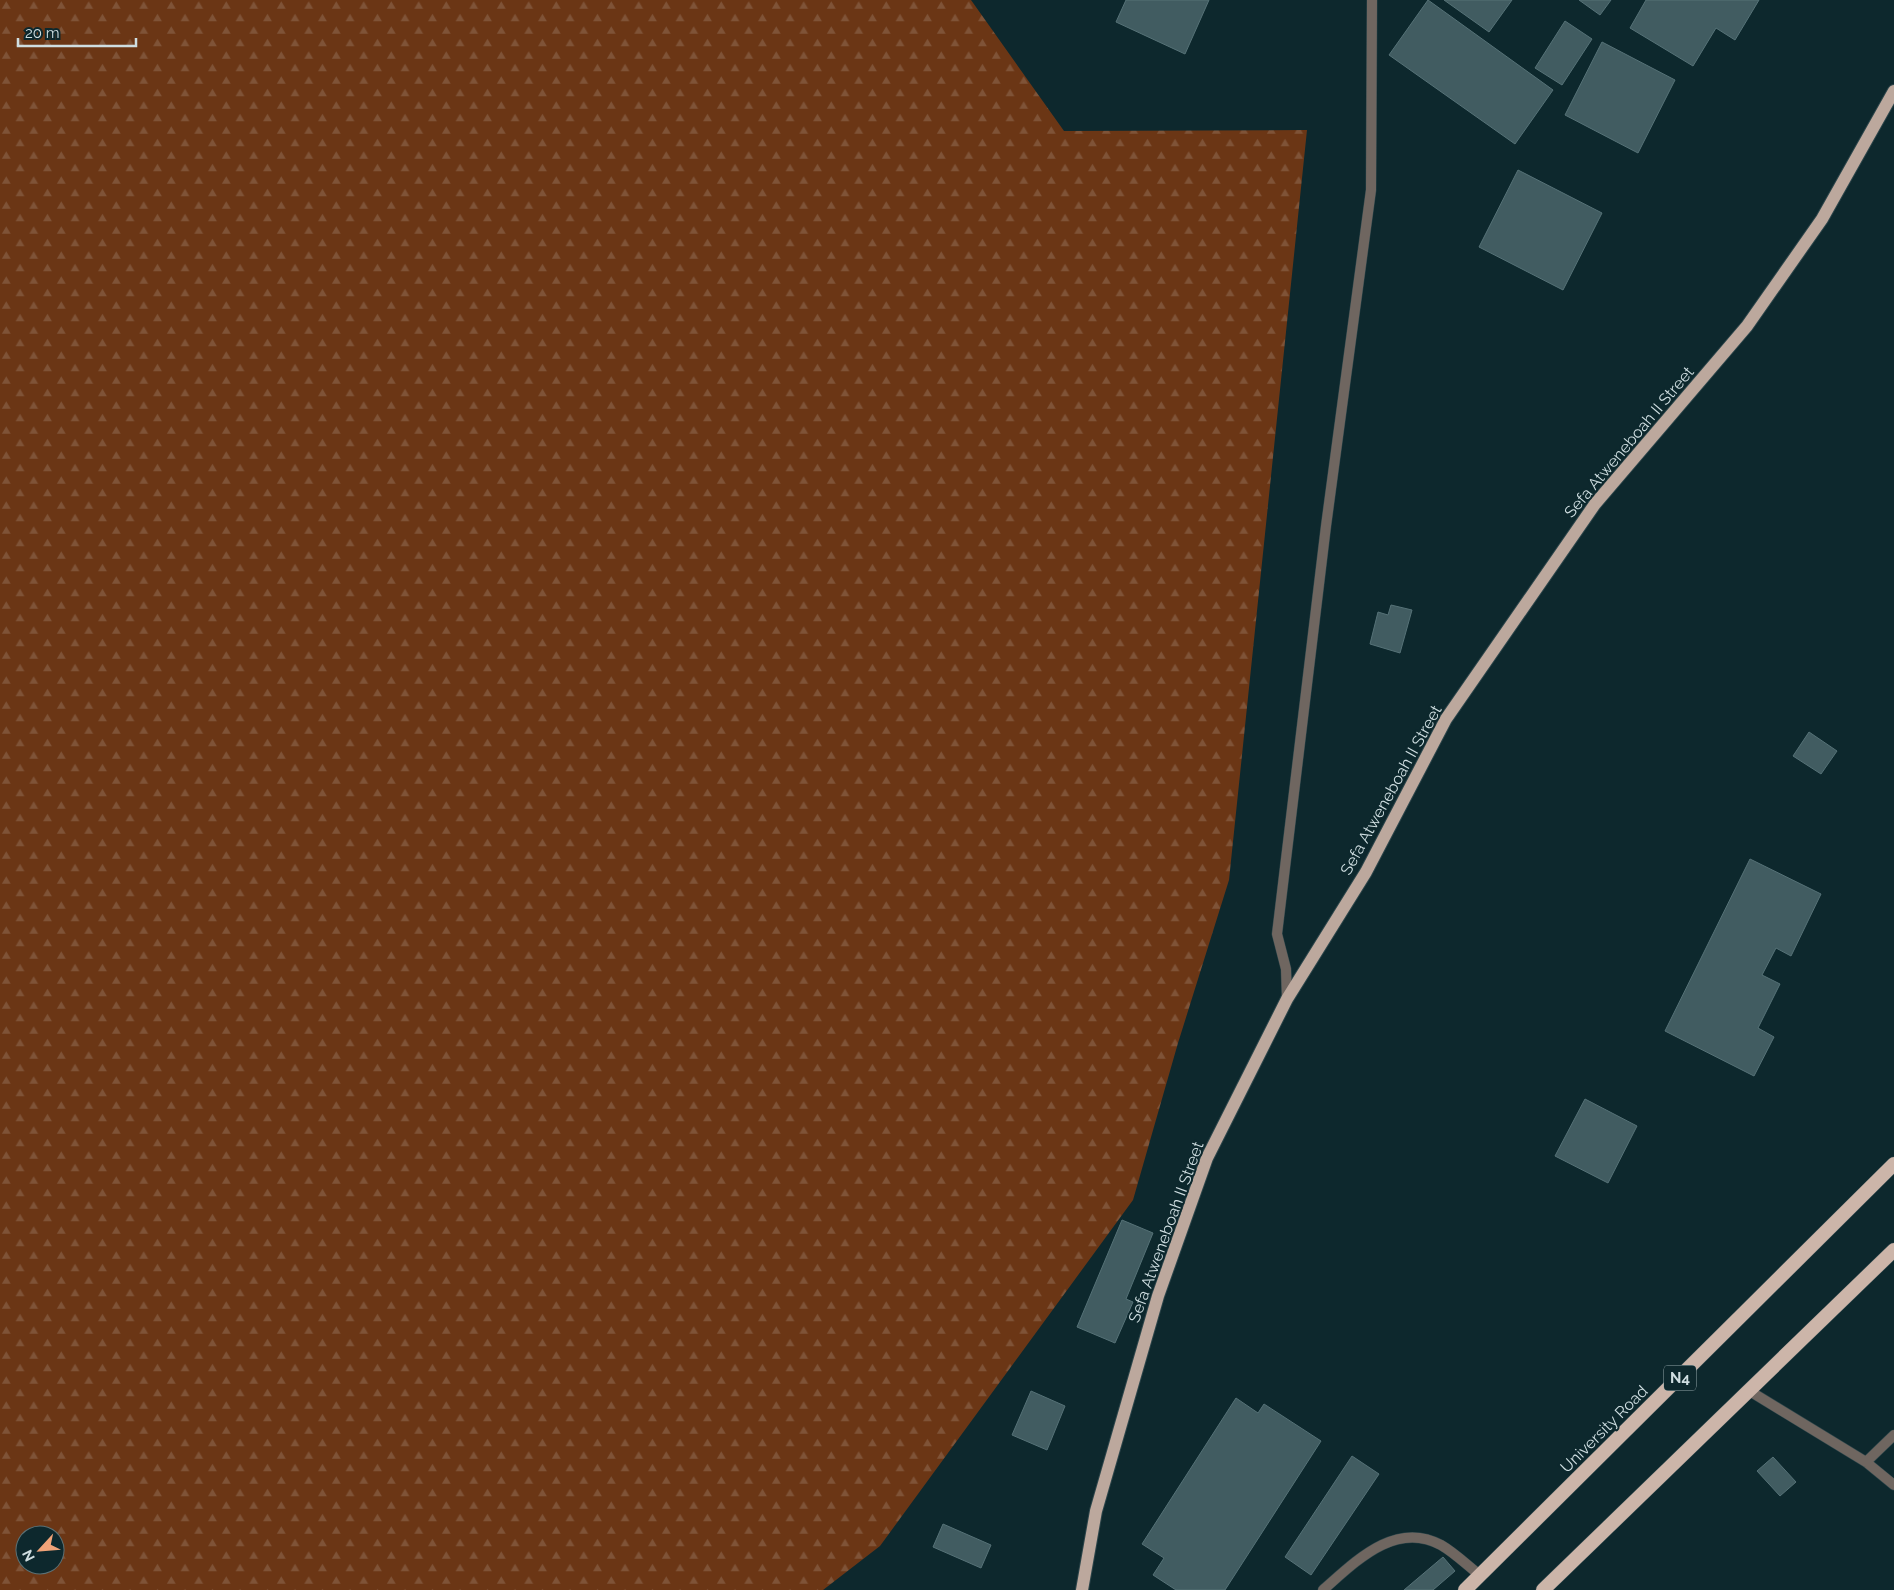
<svg xmlns="http://www.w3.org/2000/svg" width="1894" height="1590" font-family="Raleway,sans-serif">
	<defs>
		<pattern id="forest-firs" width="22" height="20" patternUnits="userSpaceOnUse" patternTransform="scale(1.25)"><rect width="22" height="20" fill="#6b3615"/><path d="M5 1l3.5 6h-7zM16 11l3.5 6h-7z" fill="#7f5337"/></pattern>
	</defs>
	<rect width="100%" height="100%" fill="#0d282d"/>
	<!-- forest -->
	<path fill="url(#forest-firs)" fill-rule="evenodd" d="M0 0H971L1064 131 1307 130 1229 880 1178 1043 1133 1200 880 1546 823 1590H0ZM25 1535H55V1565H25Z"/>
	<!-- building -->
	<path fill="#415c61" stroke="#567277" d="M1126 0H1209L1185 54 1116 22Z
		M1428 0 1553 90 1515 144 1389 55Z
		M1444 0H1512L1489 32Z
		M1579 0H1611L1600 15Z
		M1646 0H1759L1735 40 1716 28 1693 66 1630 28Z
		M1565 21 1592 39 1562 85 1535 68Z
		M1602 42 1675 80 1638 153 1565 115Z
		M1518 170 1602 213 1563 290 1479 247Z
		M1391 605 1412 610 1400 653 1370 644 1378 612 1388 615Z
		M1809 732 1837 751 1821 774 1793 756Z
		M1750 859 1821 894 1791 956 1776 948 1762 975 1780 984 1758 1028 1774 1037 1754 1076 1665 1031Z
		M1585 1099 1637 1126 1608 1183 1555 1156Z
		M1122 1220 1153 1233 1126 1299 1133 1302 1115 1343 1077 1327Z
		M1031 1391 1065 1406 1047 1450 1012 1435Z
		M1236 1398 1258 1413 1264 1404 1321 1441 1225 1590H1176L1153 1575 1164 1558 1142 1544Z
		M1352 1456 1379 1474 1311 1575 1285 1557Z
		M1773 1457 1796 1482 1780 1496 1757 1471Z
		M943 1524 991 1545 981 1568 933 1547Z
		M1443 1557 1455 1571 1433 1590H1404Z"/>
	<g fill="none" stroke-linecap="round" stroke-linejoin="round">
		<!-- service casing -->
		<g stroke="#2c454a" stroke-width="11">
			<path id="service" d="M1323 1590C1355 1562 1395 1520 1441 1545 1455 1553 1468 1566 1481 1576"/>
		</g>
		<!-- minor casing -->
		<g stroke="#2c454a" stroke-width="11">
			<path id="minor" d="M1287 999 1286 969 1277 934 1326 526 1371 190 1372 0
				M1748 1390 1866 1462 1894 1485
				M1866 1462 1894 1435"/>
		</g>
		<!-- primary casing -->
		<g stroke="#2c454a" stroke-width="14">
			<path id="primary" d="M1082 1590 1096 1511 1158 1296 1207 1158 1287 999 1366 872 1446 719 1595 504 1747 326 1822 219 1894 91"/>
		</g>
		<!-- trunk casing -->
		<g stroke="#2c454a" stroke-width="15">
			<path id="trunk" d="M1465 1590 1894 1164
				M1543 1590 1894 1250"/>
		</g>
		<!-- service -->
		<use href="#service" stroke="#6f6660" stroke-width="10"/>
		<!-- minor -->
		<use href="#minor" stroke="#6f6660" stroke-width="10"/>
		<!-- primary -->
		<use href="#primary" stroke="#bca89d" stroke-width="12"/>
		<!-- trunk -->
		<use href="#trunk" stroke="#ccb5a9" stroke-width="14"/>
	</g>
	<g text-anchor="middle" dominant-baseline="central" stroke-width="4" stroke-linejoin="round" paint-order="stroke">
		<!-- shield labels -->
		<rect fill="#0d282d" stroke="#95a7ab" stroke-width="1" x="1664" y="1365.5" width="32" height="25" rx="4"/>
		<g font-size="15" font-weight="bold" fill="#cfdee1">
			<text x="1680" y="1378">N4</text>
		</g>
		<!-- street labels -->
		<g font-size="16" fill="#cfdee1" stroke="#0d282d">
			<text transform="translate(1629 442) rotate(-50)">Sefa Atweneboah II Street</text>
			<text transform="translate(1391 790) rotate(-61)">Sefa Atweneboah II Street</text>
			<text transform="translate(1166 1232) rotate(-70)">Sefa Atweneboah II Street</text>
			<text transform="translate(1604 1429) rotate(-45)">University Road</text>
		</g>
	</g>
	<!-- north arrow -->
	<g transform="translate(40 1550) rotate(244)"><circle r="24" fill="#0d282d" stroke="#5b7175"/>
	<path d="M0-4L9 19L0 12L-9 19Z" fill="#f0a378"/>
	<text y="-8" font-size="14" font-weight="bold" text-anchor="middle" fill="#cfdee1">N</text>
	</g>
	<!-- scale -->
	<path d="M18 38v8h118v-8" fill="none" stroke="#cfdee1" stroke-width="2.5"/>
	<text x="25" y="38" font-size="15" fill="#cfdee1" stroke="#0d282d" stroke-width="4" paint-order="stroke">20 m</text>
</svg>
